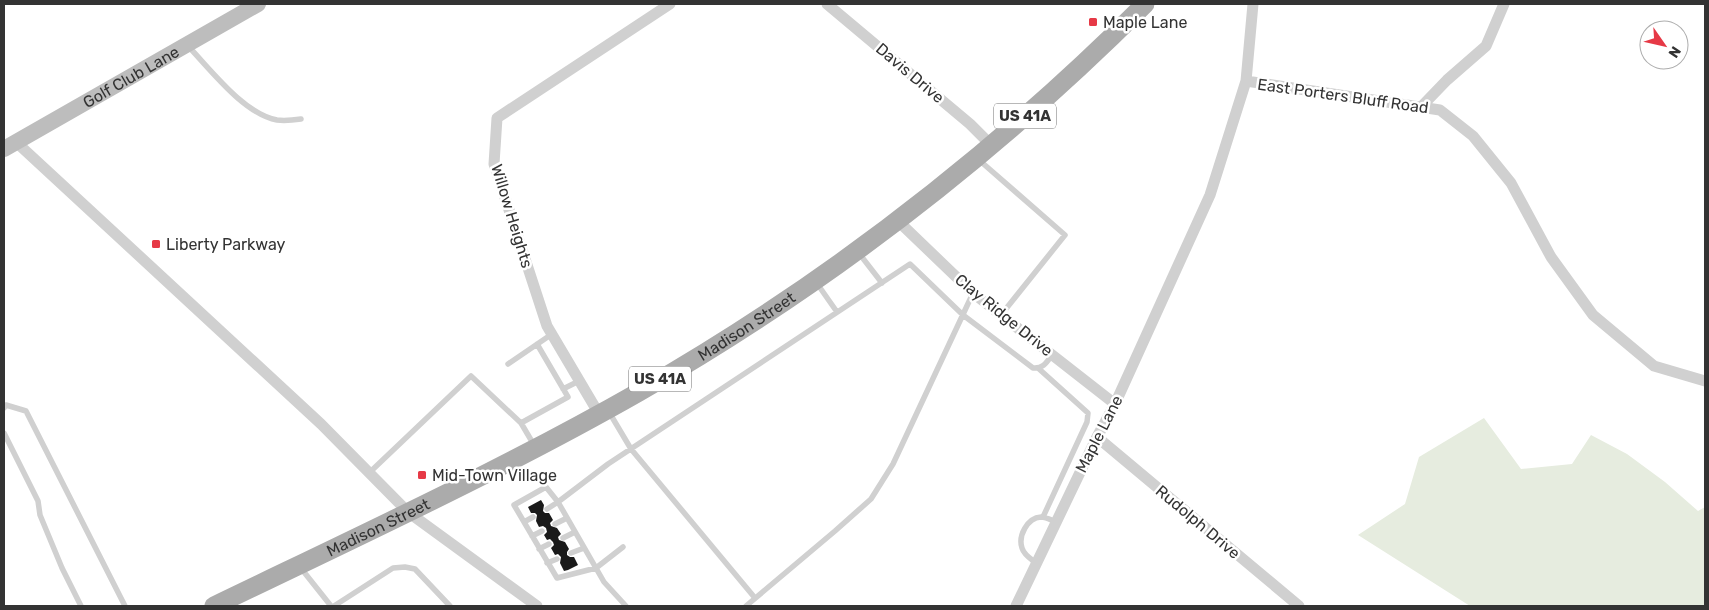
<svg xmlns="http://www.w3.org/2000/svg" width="1709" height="610" font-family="Rubik,sans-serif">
	<rect width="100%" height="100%" fill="#fff"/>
	<!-- green -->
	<path fill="#e6ecdf" d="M1484 418 1521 469 1572 464 1591 435 1627 454 1665 482 1698 511 1705 507V606H1470L1358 535 1405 504 1419 457Z"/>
	<!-- building -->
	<path fill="#1a1a1a" d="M541 500 544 505 543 511 545 513H549L553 520 550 523 551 526 557 528 561 534 558 537 559 540 565 542 569 549 567 552V555L570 557H574L578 565 568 570 564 571 560 563 561 557 558 554 555 555 551 548 554 545 553 542 550 539 547 540 544 535 547 532 546 528 543 526 539 527 536 521 537 515 535 513H531L528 507Z"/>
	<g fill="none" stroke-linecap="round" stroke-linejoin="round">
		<!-- lane -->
		<path stroke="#d0d0d0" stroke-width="5.5" d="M188 46C211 70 244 114 277 120 285 121 294 120 301 119
			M979 160 1065 235 1001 315
			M858 252 882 283
			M816 282 837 312
			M508 364 552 334
			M1038 368 1088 413 1087 422 1043 517
			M563 389 579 381
			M4 408 6 405 26 411 125 606
			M609 412 631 449 755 598
			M521 423 534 445
			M4 433 38 501 40 515 62 568 81 606
			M369 473 471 376 521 423 568 397 537 344
			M547 509 558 502 546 487 514 505 557 578 596 568 623 547
			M524 522 533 517
			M555 524 567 518
			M532 536 542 531
			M563 538 575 532
			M539 549 549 544
			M571 553 584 548
			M547 563 557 559
			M1036 563C1031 559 1024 555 1022 548 1018 536 1027 518 1041 517 1046 517 1051 520 1056 522
			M300 567 331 606
			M334 606 393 568 405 567 415 569 450 606
			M626 606 604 582 558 502 608 464 910 264 963 315 1033 368C1043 369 1047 362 1052 355
			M746 606 835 531 871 499 893 464 973 293"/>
		<!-- street -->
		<path stroke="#d0d0d0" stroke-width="11" d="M827 4 970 124 991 145
			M1246 81 1440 110 1473 136 1511 183 1551 257 1593 315 1654 366 1705 381
			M1421 107 1447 80 1486 46 1504 4
			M16 142 321 424 408 512 537 606
			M897 220 973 293 1115 404
			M599 414 547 326 494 164 497 118 670 4
			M1097 437 1299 606
			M1016 606 1097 437 1115 404 1210 195 1246 81 1253 4"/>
		<!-- secondary -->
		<path stroke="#bdbdbd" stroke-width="16" id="s1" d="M4 149 258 4"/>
		<!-- primary -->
		<path stroke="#ababab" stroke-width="19" id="s2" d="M214 606C357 537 502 470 639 392 824 286 995 154 1145 4"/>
	</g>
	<!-- markers -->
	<g fill="#e63946" stroke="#fff" stroke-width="2">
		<rect x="1088" y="17" width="10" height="10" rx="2.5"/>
		<rect x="151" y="239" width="10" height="10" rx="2.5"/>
		<rect x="417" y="470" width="10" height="10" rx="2.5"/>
	</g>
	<g text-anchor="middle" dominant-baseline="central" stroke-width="5" stroke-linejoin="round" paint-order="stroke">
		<!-- shield labels -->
		<g fill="#fff" stroke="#707070" stroke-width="1">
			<rect x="994" y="103.5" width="62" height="25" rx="4"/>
			<rect x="629" y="366.5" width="62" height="25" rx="4"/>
		</g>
		<g font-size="15" font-weight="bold" fill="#333">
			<text x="1025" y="116">US 41A</text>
			<text x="660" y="379">US 41A</text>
		</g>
		<!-- poi labels -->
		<g font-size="16" fill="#333" stroke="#fff" text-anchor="start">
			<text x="1103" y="22">Maple Lane</text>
			<text x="166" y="244">Liberty Parkway</text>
			<text x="432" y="475">Mid-Town Village</text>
		</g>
		<!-- street labels -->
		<g font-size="16" fill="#333" stroke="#fff">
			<text transform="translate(910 73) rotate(40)">Davis Drive</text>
			<text stroke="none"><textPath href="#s1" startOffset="146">Golf Club Lane</textPath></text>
			<text transform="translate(1343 96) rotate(8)">East Porters Bluff Road</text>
			<text transform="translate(512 216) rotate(73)">Willow Heights</text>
			<text transform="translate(1004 315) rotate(39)">Clay Ridge Drive</text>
			<text stroke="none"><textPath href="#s2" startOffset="602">Madison Street</textPath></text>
			<text transform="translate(1099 434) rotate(-63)">Maple Lane</text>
			<text transform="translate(1198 522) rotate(40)">Rudolph Drive</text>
			<text stroke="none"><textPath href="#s2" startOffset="182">Madison Street</textPath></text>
		</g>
	</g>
	<!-- border -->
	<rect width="1709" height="610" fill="none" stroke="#333333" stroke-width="10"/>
	<!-- north arrow -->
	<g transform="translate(1664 45) rotate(124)"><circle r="24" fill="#ffffff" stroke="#adadad"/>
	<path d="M0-4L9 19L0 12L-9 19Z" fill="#e63946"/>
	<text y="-8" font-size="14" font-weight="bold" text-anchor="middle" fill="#333333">N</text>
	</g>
</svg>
